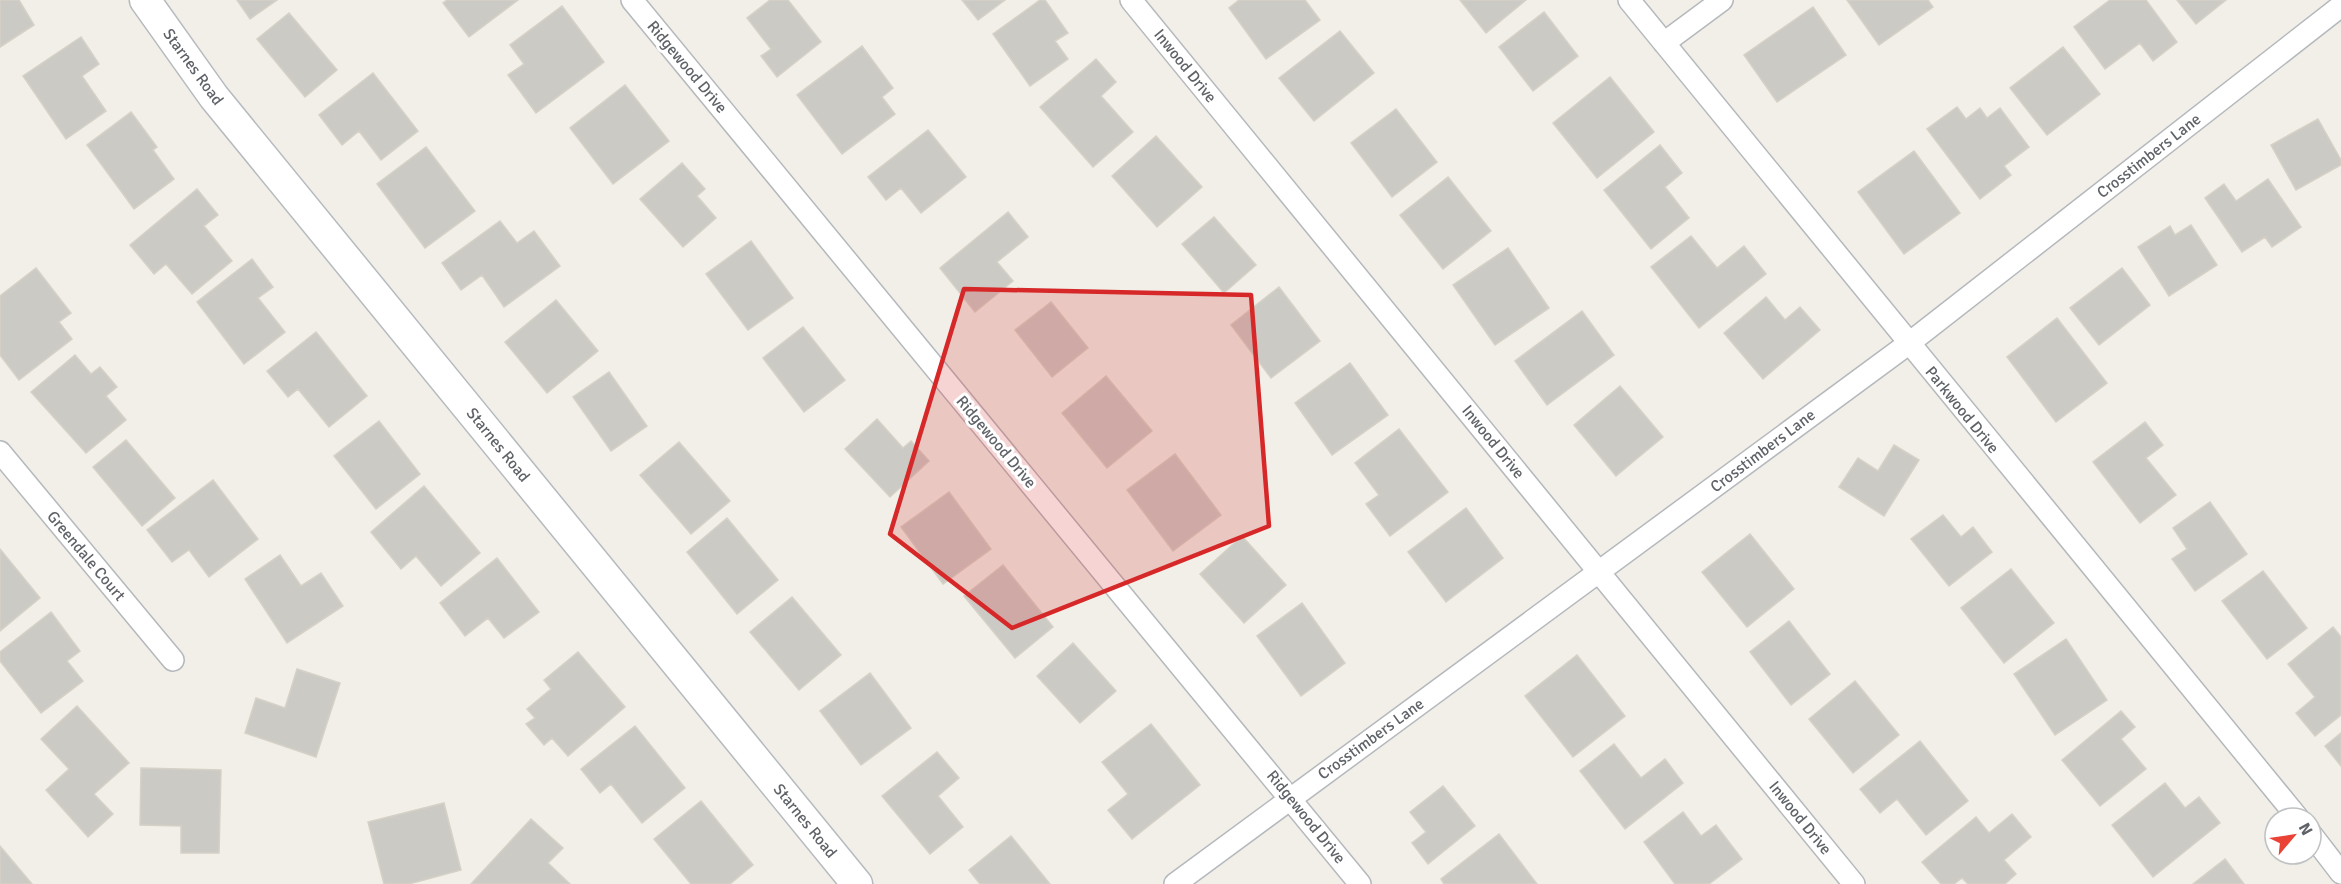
<svg xmlns="http://www.w3.org/2000/svg" width="2341" height="884" font-family="Signika,sans-serif">
	<rect width="100%" height="100%" fill="#f1efe8"/>
	<!-- building -->
	<path fill="#cccac5" stroke="#d6d1c6" stroke-width="1.5" d="M0 0H19L34 25 0 47Z
		M237 0H277L250 19Z
		M447 0H518L469 37 443 3Z
		M770 0H788L821 42 777 77 761 56 771 49 747 18Z
		M962 0H1005L978 20Z
		M1040 0H1045L1068 33 1055 41 1068 59 1030 86 993 34Z
		M1239 0H1305L1320 20 1266 59 1229 8Z
		M1460 0H1526L1486 33Z
		M1847 0H1928L1933 7 1879 45Z
		M2110 0H2146L2177 42 2153 61 2140 43 2105 69 2074 27Z
		M2177 0H2226L2196 24Z
		M562 6 604 62 536 113 508 75 524 64 510 45Z
		M1813 7 1846 55 1777 102 1744 55Z
		M1544 12 1578 56 1533 91 1499 47Z
		M289 13 337 70 305 97 257 39Z
		M1340 31 1374 73 1314 121 1279 78Z
		M81 37 99 64 82 76 106 111 66 139 23 76Z
		M862 46 893 88 882 97 895 114 842 154 797 95Z
		M2063 47 2100 94 2047 135 2010 88Z
		M1096 59 1116 82 1101 96 1133 132 1093 167 1040 107Z
		M373 73 418 131 381 160 359 131 342 145 319 115Z
		M1610 77 1654 132 1597 178 1553 123Z
		M625 85 669 141 613 184 570 128Z
		M1957 107 1966 119 1980 108 1987 118 2000 108 2029 147 2004 166 2011 175 1980 199 1927 129Z
		M1396 109 1437 162 1392 197 1351 143Z
		M131 112 157 147 153 150 174 179 134 209 87 145Z
		M2318 119 2341 160V165L2296 190 2271 145Z
		M928 130 966 177 921 213 901 188 886 200 868 177Z
		M1156 136 1202 187 1157 227 1112 176Z
		M1660 145 1682 173 1665 187 1689 218 1651 249 1604 190Z
		M426 147 475 211 425 248 377 184Z
		M1914 151 1960 213 1904 254 1858 192Z
		M682 163 705 189 697 196 716 218 683 247 640 199Z
		M1448 177 1491 231 1443 269 1400 215Z
		M2268 179 2301 227 2272 247 2265 237 2242 252 2205 198 2224 184 2236 201Z
		M197 189 218 215 204 226 232 261 192 294 166 264 154 274 130 245Z
		M1008 212 1028 237 997 262 1013 281 975 312 940 268Z
		M1214 217 1256 265 1224 293 1182 244Z
		M500 221 517 243 534 231 560 266 504 307 482 275 461 290 442 263Z
		M2191 225 2217 265 2169 296 2138 247 2170 226 2175 235Z
		M1691 236 1717 268 1744 246 1766 274 1699 328 1651 267Z
		M751 241 793 298 748 330 706 274Z
		M1508 248 1549 308 1495 345 1453 285Z
		M252 259 273 287 258 298 285 332 244 364 197 302Z
		M36 268 71 313 59 322 72 339 19 380 0 355V296Z
		M2122 268 2150 305 2099 345 2070 308Z
		M1279 287 1320 341 1271 378 1231 325Z
		M1766 297 1785 320 1800 307 1820 330 1763 379 1724 333Z
		M556 300 598 351 547 393 505 342Z
		M1051 302 1088 348 1052 377 1015 330Z
		M1582 311 1614 355 1547 405 1515 361Z
		M2057 318 2107 383 2056 422 2007 357Z
		M803 327 845 380 804 412 763 358Z
		M316 332 367 396 329 427 298 389 288 397 267 371Z
		M75 355 91 374 100 367 117 387 106 396 126 420 86 453 31 392Z
		M1350 363 1388 415 1332 455 1295 403Z
		M609 372 647 426 611 451 573 397Z
		M1106 376 1152 431 1107 468 1062 413Z
		M1620 386 1663 437 1616 476 1574 425Z
		M877 419 903 448 911 441 929 461 890 497 845 449Z
		M379 421 420 474 376 509 334 456Z
		M2145 422 2163 445 2146 458 2176 495 2140 523 2093 462Z
		M1399 429 1448 492 1390 536 1366 504 1379 495 1355 463Z
		M126 440 175 498 142 526 93 467Z
		M679 442 730 501 691 534 640 475Z
		M1894 445 1919 460 1884 516 1839 487 1858 458 1878 471Z
		M1175 454 1221 515 1173 551 1127 490Z
		M213 480 258 539 209 577 189 550 172 562 147 530Z
		M424 486 480 553 441 586 416 556 401 569 371 532Z
		M949 492 991 549 943 584 901 527Z
		M2210 502 2247 554 2195 591 2172 559 2187 549 2173 528Z
		M1466 508 1503 558 1446 602 1408 552Z
		M1943 515 1961 537 1973 527 1992 552 1949 586 1911 539Z
		M727 518 778 580 737 614 687 552Z
		M1750 534 1794 589 1747 627 1702 572Z
		M1242 536 1286 585 1244 623 1200 574Z
		M0 549 40 598 0 631Z
		M280 555 301 586 321 573 343 606 287 643 245 579Z
		M497 558 539 612 504 638 488 618 465 636 440 603Z
		M1003 565 1053 627 1015 658 964 596Z
		M2011 569 2054 623 2004 663 1961 608Z
		M2263 571 2307 628 2267 659 2222 601Z
		M792 597 841 655 799 690 750 632Z
		M1302 603 1345 663 1301 696 1257 636Z
		M51 612 80 651 67 661 83 681 41 713 0 661V652Z
		M1789 621 1830 674 1791 705 1750 652Z
		M2333 627 2341 637V715L2315 736 2296 713 2315 697 2288 664Z
		M2066 639 2107 700 2055 735 2014 674Z
		M1073 643 1116 691 1080 723 1037 676Z
		M578 652 625 707 568 756 552 738 544 745 526 724 535 718 527 709 551 689 544 680Z
		M1577 655 1625 716 1573 757 1525 696Z
		M297 669 340 683 316 757 245 733 256 698 285 708Z
		M870 673 911 728 861 765 820 711Z
		M1855 681 1899 735 1853 773 1809 719Z
		M77 706 129 763 94 794 113 814 88 837 46 790 69 769 41 739Z
		M2121 711 2135 727 2121 739 2146 769 2100 806 2062 760Z
		M1151 724 1200 785 1132 839 1108 810 1128 794 1102 762Z
		M635 726 685 788 642 823 611 784 600 793 581 769Z
		M2341 733V766L2325 746Z
		M1920 741 1968 801 1926 835 1897 799 1880 813 1860 789Z
		M1614 744 1641 778 1665 759 1683 783 1625 829 1580 771Z
		M937 752 959 778 938 796 963 827 930 854 882 796Z
		M141 768 221 770 219 853H181V826L140 825Z
		M2165 783 2185 808 2199 797 2220 823 2153 877 2112 825Z
		M1443 786 1475 826 1428 864 1412 843 1426 832 1410 812Z
		M701 801 753 865 730 884H691L654 839Z
		M444 803 461 870 409 884H384L368 822Z
		M1683 812 1701 836 1716 825 1742 859 1709 884H1675L1644 842Z
		M2012 814 2031 837 2004 860 2016 874 2005 884H1968L1962 878 1954 884H1941L1922 862 1976 817 1989 833Z
		M531 819 563 848 548 863 570 884H471Z
		M1499 834 1537 884H1444L1441 879Z
		M1011 836 1050 884H980L969 870Z
		M0 846 32 884H0Z
		M2225 859 2244 884H2193Z"/>
	<g fill="none" stroke-linecap="round" stroke-linejoin="round">
		<!-- minor casing -->
		<g stroke="#b5b8bc" stroke-width="24">
			<path id="minor" d="M632 0 1360 884
				M1131 0 1854 884
				M1629 0 2298 818
				M1664 43 1722 0
				M0 452 173 660
				M2311 834 2341 873
				M1175 884 1908 344 2341 6"/>
		</g>
		<!-- secondary casing -->
		<g stroke="#b6babf" stroke-width="33">
			<path id="secondary" d="M145 0 214 97 857 884"/>
		</g>
		<!-- minor -->
		<use href="#minor" stroke="#fff" stroke-width="21"/>
		<!-- secondary -->
		<use href="#secondary" stroke="#fff" stroke-width="30"/>
	</g>
	<!-- marked area -->
	<path fill="#d62828" fill-opacity="0.2" stroke="#d62828" stroke-width="4.5" stroke-linejoin="round" d="M964 289 1251 295 1269 526 1012 628 890 534Z"/>
	<g text-anchor="middle" dominant-baseline="central" stroke-width="6" stroke-linejoin="round" paint-order="stroke">
		<!-- street labels -->
		<g font-size="16" fill="#5f6368" stroke="#fff">
			<text transform="translate(1185 66) rotate(51)">Inwood Drive</text>
			<text transform="translate(193 67) rotate(54)">Starnes Road</text>
			<text transform="translate(687 67) rotate(50)">Ridgewood Drive</text>
			<text transform="translate(2149 156) rotate(-38)">Crosstimbers Lane</text>
			<text transform="translate(1962 410) rotate(51)">Parkwood Drive</text>
			<text transform="translate(996 442) rotate(50)">Ridgewood Drive</text>
			<text transform="translate(1493 442) rotate(51)">Inwood Drive</text>
			<text transform="translate(498 445) rotate(51)">Starnes Road</text>
			<text transform="translate(1763 451) rotate(-37)">Crosstimbers Lane</text>
			<text transform="translate(86 556) rotate(50)">Greendale Court</text>
			<text transform="translate(1371 739) rotate(-36)">Crosstimbers Lane</text>
			<text transform="translate(1306 817) rotate(51)">Ridgewood Drive</text>
			<text transform="translate(1800 818) rotate(51)">Inwood Drive</text>
			<text transform="translate(805 821) rotate(51)">Starnes Road</text>
		</g>
	</g>
	<!-- north arrow -->
	<g transform="translate(2293 836) rotate(61)"><circle r="28" fill="#ffffff" stroke="#bfc1c3" stroke-width="1.5"/>
	<path d="M0-4.5L10 22L0 15L-10 22Z" fill="#ea4335"/>
	<text y="-9" font-size="16" font-weight="bold" text-anchor="middle" fill="#5f6368">N</text>
	</g>
</svg>
